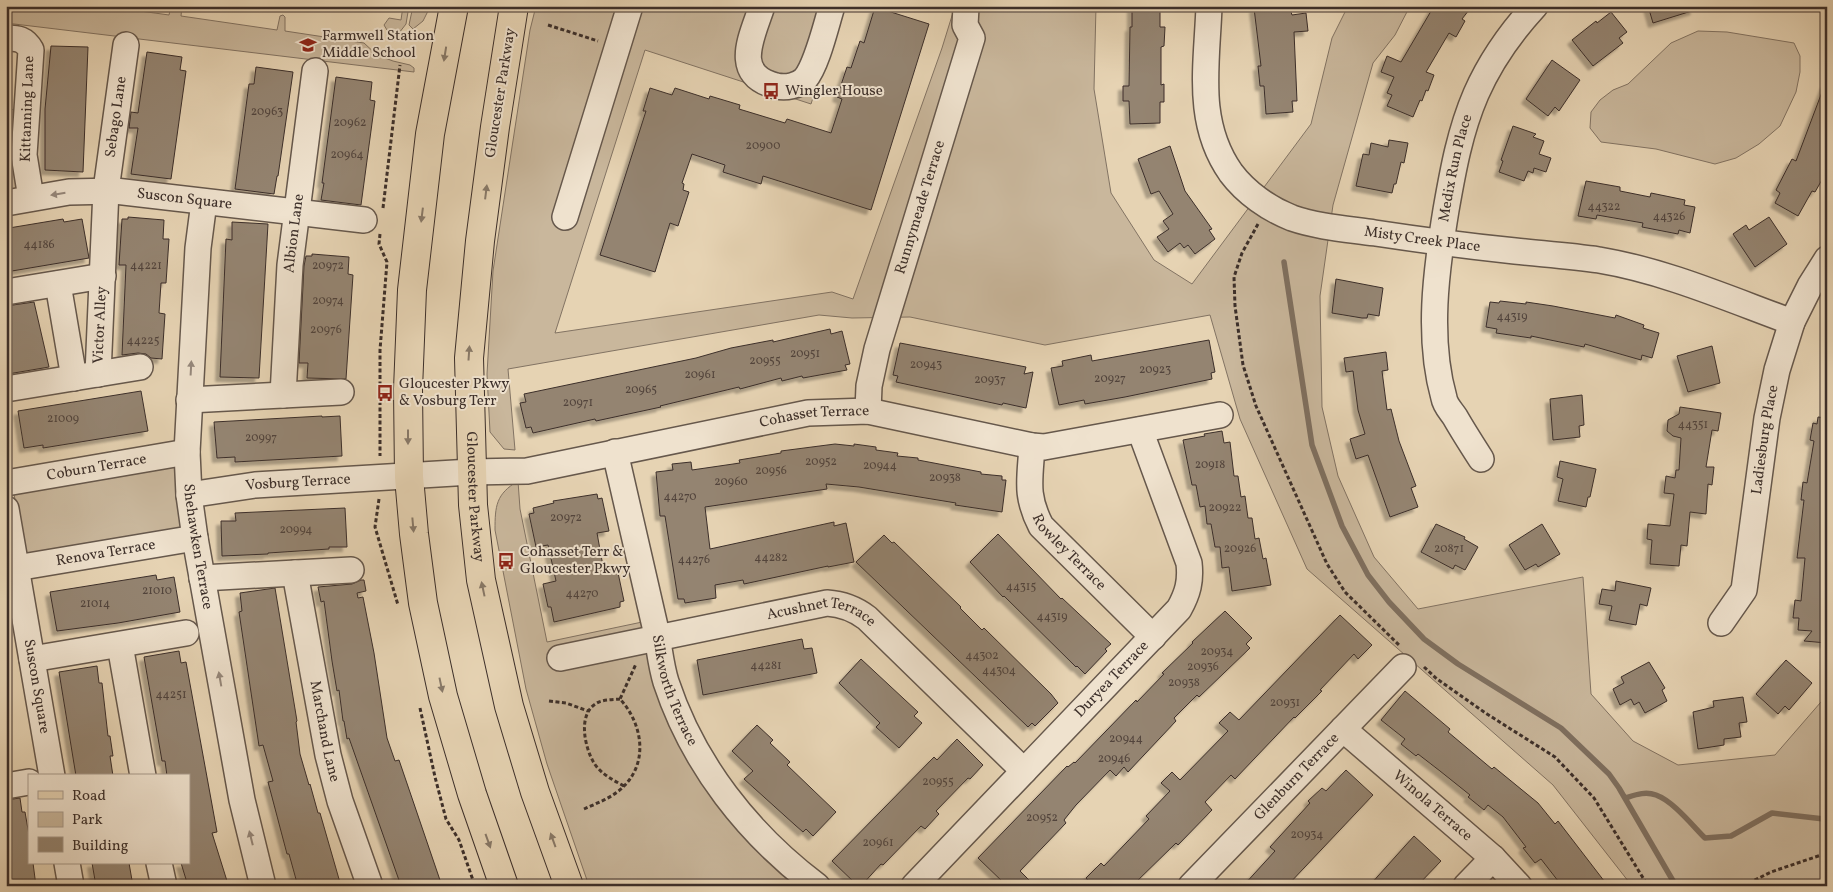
<svg xmlns="http://www.w3.org/2000/svg" width="1833" height="892" font-family="Vollkorn,serif">
	<defs>
		<filter id="shadow"><feDropShadow dx="-4.5" dy="4.5" stdDeviation="1" flood-color="#0004"/></filter>
	</defs>
	<rect width="100%" height="100%" fill="#e6d3b3"/>
	<filter id="stains"><feTurbulence type="fractalNoise" baseFrequency=".004" numOctaves="4"/><feColorMatrix values="0 0 0 0 .2 0 0 0 0 .09 0 0 0 0 .02 0 0 0 .5 -.17"/></filter>
	<radialGradient id="worn" r=".72"><stop offset=".6" stop-color="#630" stop-opacity="0"/><stop offset="1" stop-color="#630" stop-opacity=".3"/></radialGradient>
	<!-- green -->
	<path fill="#c9b79c" stroke="#827363" d="M6 6H104L169 15 171 6H182L181 16 277 30 280 16 283 15 285 17V31L364 43 377 55 393 61 410 65 414 68V72L6 23Z
		M403 6H409L406 24 399 33 387 30 384 25 389 18 401 20Z
		M413 6H425L429 9 423 21 413 29 409 25Z
		M536 6H842L811 104 645 50 555 333 832 292 853 299 942 48 955 6H1096L1094 89 1111 193 1154 260 1192 284 1311 124 1332 38 1348 6H1410L1395 35 1373 63 1333 205 1320 296 1322 407 1338 476 1374 557 1418 609 1583 577 1591 694 1633 741 1678 765 1775 755 1827 695V886H1632L1553 785 1307 569 1240 419 1210 315 1045 345 910 317 852 318 819 315 508 369 515 450 504 449 490 432 487 374 493 271 530 30Z
		M1698 31 1727 32 1794 43 1800 56V72L1796 92 1780 126 1759 144 1736 158 1715 164 1656 149 1601 142 1590 128 1591 112 1600 100 1613 90 1628 84 1671 43Z
		M6 109 20 110V184L14 190 6 191Z
		M175 461 183 533 32 559 24 553 14 494Z
		M518 481 520 509 547 642 666 617 673 671 691 724 758 823 803 861 838 886H589L547 764 526 689 495 530C495 506 496 494 518 481Z"/>
	<g fill="none" stroke-linecap="round" stroke-linejoin="round">
		<!-- stream -->
		<path stroke="#7f7060" stroke-width="5.5" d="M1284 262 1312 445 1342 526 1368 575 1389 602 1424 639 1458 664 1561 728 1609 774 1619 788 1676 886
			M1625 798C1635 795 1645 791 1656 795 1673 801 1692 825 1705 838L1731 836 1772 813 1824 819 1827 816"/>
	</g>
	<!-- building -->
	<path fill="#948471" stroke="#3c2f2a" filter="url(#shadow)" d="M1132 6H1160V27H1165L1164 46 1161 47V85L1164 84V102H1160V123L1130 124 1129 101H1123V86H1129L1130 27H1132Z
		M1264 6H1289L1292 15 1306 13 1308 31 1294 32 1297 101H1292L1293 112 1266 114 1264 86H1260L1258 66H1261L1254 8Z
		M1434 6H1472L1462 19 1465 21 1456 37 1449 33 1426 72 1434 75 1428 91 1426 90 1422 101 1420 100 1413 117 1387 106 1392 95 1387 93 1394 77 1381 72 1387 56 1401 62Z
		M1648 6H1694L1695 10 1653 23Z
		M875 7 929 24 871 210 763 176 761 184 723 172 725 165 692 154 682 183 684 184 683 190 689 192 678 226 670 223 655 272 600 255 646 111H643L650 88 672 95 675 88 709 99 710 96 740 105 739 109 785 123 787 119 831 133 842 99 837 97 847 67 851 68 860 41 864 43Z
		M1611 12 1627 32 1619 38 1623 43 1593 66 1572 40 1596 21 1597 23Z
		M51 46 88 47 83 172 45 170V109Z
		M147 52 182 57 180 70 186 71 171 179 131 174 138 128H129L131 112 138 113Z
		M1552 60 1580 80 1559 111 1555 107 1548 116 1526 99Z
		M256 67 293 72 278 176H277L274 194 235 189 249 84H254Z
		M336 77 372 82 370 100 375 101 361 205 321 200 324 183H322Z
		M1825 84H1827V171L1815 192 1812 191 1798 216 1775 203 1780 193 1776 190 1792 159 1796 161Z
		M1513 126 1536 134 1533 137 1544 141 1539 154 1551 158 1546 172 1534 168 1533 173 1528 171 1524 181 1499 172 1503 161 1501 160Z
		M1389 140 1408 143 1404 163 1401 162 1396 184H1394L1392 193 1356 186 1363 154 1369 155 1371 143 1388 147Z
		M1170 146 1185 191 1212 229 1209 230 1215 239 1195 254 1188 245 1184 248 1180 243 1168 252 1157 237 1169 229 1163 221 1173 214 1159 191 1151 194 1138 159Z
		M1586 181 1620 187V191L1650 197 1651 193 1685 200 1684 205 1695 207 1690 233 1679 230 1678 234 1642 227 1643 223 1597 215 1596 219 1578 216Z
		M128 217 164 220 163 239H169L166 283H161L159 313 165 314 162 359 151 358 146 354 138 353 122 355 126 265H119L122 219H128Z
		M1769 217 1787 244 1755 267 1733 234 1746 225 1749 230Z
		M63 219 64 222 82 219 89 258 6 272V232H10L9 228Z
		M232 222 268 224 259 378 220 377 226 239 232 240Z
		M312 254 349 257 348 274 353 275 346 379 307 378 308 363H299L304 266 306 256H312Z
		M1336 279 1383 288 1379 316 1368 314 1367 318H1362L1332 313Z
		M1500 301 1526 304V302L1553 306 1615 318 1616 315 1644 325 1643 328 1659 333 1652 358 1642 355 1641 360 1585 344 1584 347 1531 336V338L1496 333 1497 329 1486 327 1490 302 1499 303Z
		M34 302 49 367 8 374 6 306Z
		M830 329 831 334 842 331 850 364 845 365 847 370 803 378 802 376 782 381 781 378 740 389 739 387 660 406 661 407 596 421 595 419 533 433 531 427 526 428 520 403 526 402 524 394 696 358 731 348 773 340V342Z
		M1209 340 1215 372 1211 373 1212 379 1125 397 1085 404 1084 400 1059 405 1051 368 1063 366 1062 361 1091 355 1092 361Z
		M900 343 1026 367 1024 374 1033 372 1026 408 1003 403 1002 405 896 382 898 376 893 375Z
		M1712 346 1720 383 1688 392 1677 356Z
		M1386 352 1388 370 1382 371 1387 410 1391 409 1399 441 1416 486 1411 488 1418 507 1390 517 1368 455 1356 459 1350 439 1365 434 1358 410 1353 371 1346 372 1344 358Z
		M141 391 148 431 43 448V445L24 448 18 411Z
		M1582 395 1584 425 1579 426 1580 437 1553 440 1550 399Z
		M1680 407 1721 413 1718 431 1712 430 1706 467H1714L1712 485 1708 484 1706 514 1690 512 1687 546 1681 545 1679 566 1650 564 1652 540 1647 539 1648 524 1670 526 1674 494 1664 493 1666 476 1675 478 1676 470H1679L1681 438 1673 436 1667 431 1668 420 1679 414Z
		M322 416V417L340 416 342 456 235 462V457L217 458 214 422Z
		M1818 417 1827 418V643L1804 641 1812 631 1798 630 1799 618H1793L1795 600 1801 601 1805 558H1797L1804 500H1801L1803 482 1807 483 1814 441 1810 440 1813 423 1817 424Z
		M1222 431 1224 443 1230 442 1234 476H1238L1241 497 1245 496 1248 518H1252L1255 539 1259 538 1263 559 1266 558 1271 585 1232 591 1229 567 1222 568 1220 547H1215L1211 524H1207L1205 506 1200 507 1196 485H1192L1183 440 1205 436 1204 434Z
		M835 444 854 446V444L876 447V450L898 453 897 456 918 458V460L981 472V474L1002 476V480H1006L1002 512 955 505 956 503 859 487 826 484 827 489 705 507 710 549 834 522V526L846 523 854 562 828 567V566L744 584 743 580 715 585 716 598 685 603 684 599H678L665 516H660L656 472 673 470 672 464 691 462 692 470 740 463 739 460 781 453V451Z
		M1560 461 1596 469 1590 497H1588L1586 507 1558 501 1563 479 1557 477Z
		M597 494 598 499 602 498 609 531 597 533 603 566 605 571 617 568 624 601 620 602V607L554 622 551 607H548L543 584 556 581 548 545 536 547 529 514 534 513 533 508 554 503 553 501Z
		M345 508 347 547H329V549L268 553V554L222 556 221 521H236L235 513Z
		M1436 524 1465 537 1464 539 1478 547 1465 570 1455 565 1453 569 1421 552Z
		M1542 524 1560 554 1538 567 1536 564 1525 570 1509 545Z
		M998 534 1061 599 1062 598 1111 644 1105 649 1107 651 1085 674 1077 666 1076 667 1004 596 1003 597 970 562Z
		M884 535 892 543 894 542 961 607 960 608 982 630 984 628 1051 694 1058 703 1035 726 1032 723 1028 727 856 562Z
		M156 575 157 580 174 577 180 612 118 623 57 631 50 592Z
		M361 580H364L366 591 357 593 358 598 363 597 374 653 387 738 395 761 399 760 442 886H401L349 738 347 739 344 721H343L339 690 337 691 332 661 324 601 321 602 318 587 352 584Z
		M1616 581 1651 588 1647 606 1640 604 1636 625 1609 620 1612 606 1599 604 1602 589 1615 591Z
		M275 588 297 721 296 722 300 754 309 785 310 784 318 813H320L341 886H306L305 881 297 883 289 854H287L268 782 273 781 263 745 259 746 239 612 242 611 240 593Z
		M1225 611 1252 638 1246 644 1250 648 1199 697 1197 695 1174 718 1176 721 1128 772 1124 767 1116 776 1110 770 1076 805 1064 820 1066 823 1020 871 1035 886H1007L978 858 1067 766 1068 767 1074 762 1075 763 1136 700 1137 702 1164 674 1162 673 1193 643 1192 642Z
		M1340 615 1372 645 1358 659 1354 654 1320 690 1322 691 1295 718 1294 717 1235 779 1231 775 1205 802 1212 810 1178 845 1176 843 1132 886H1093L1086 878 1101 863 1104 866 1149 819 1146 816 1170 791 1161 783 1172 772 1180 780 1228 731 1219 723 1230 712 1239 720Z
		M802 639 804 649 812 648 817 673 703 695 697 660Z
		M179 651 181 663 186 662 217 832 212 833 227 881 223 882 224 886H188L181 863H189V776H167L165 761H162L144 657Z
		M861 659 918 712 914 716 922 723 899 748 876 727 880 723 839 683Z
		M1786 660 1812 683 1789 710 1785 706 1778 714 1756 694Z
		M1649 662 1665 688 1662 690 1667 701 1645 713 1639 702 1634 705 1631 699 1620 705 1613 689 1624 683 1621 677Z
		M97 666 99 683H102L108 736H110L113 756H110L113 776H76L59 672Z
		M1405 691 1450 729 1448 732 1492 769 1494 767 1538 803 1555 824 1558 821 1608 886H1562L1541 859 1535 863 1523 848 1526 847 1503 817 1488 805 1484 810 1468 797 1470 795 1440 771 1418 754 1416 756 1401 744 1405 739 1381 720Z
		M1743 697 1747 722 1739 723 1741 737 1724 739V745L1698 749 1693 712 1714 707 1713 701Z
		M757 725 773 740 770 743 790 762 787 765 836 812 813 836 806 829 803 832 795 825 744 779 753 771 732 751Z
		M957 739 983 765 970 779 968 778 936 811 939 814 925 829 921 826 883 865 881 864 861 886H858L832 861 934 757 937 760Z
		M1346 770 1373 795 1287 886H1243L1275 851 1270 847 1310 803 1308 801 1322 788 1326 791Z
		M20 798 22 812H25L29 835V863H33L36 886H6V800Z
		M1414 836 1441 861 1417 886H1369Z
		M92 863H129L133 886H96Z"/>
	<g fill="none" stroke-linecap="round" stroke-linejoin="round">
		<!-- minor casing -->
		<g stroke="#66584c" stroke-width="28">
			<g id="minor">
				<path d="M762 6C752 37 731 74 776 86 786 88 798 86 805 79 817 65 826 25 832 6"/>
				<path id="s1" d="M1209 6C1207 65 1195 122 1231 173 1246 193 1269 209 1292 218 1318 227 1347 229 1375 233 1421 240 1468 246 1515 251 1543 254 1571 256 1599 260 1665 271 1729 299 1792 322"/>
				<path d="M6 38C18 38 25 39 31 50L24 155 31 198"/>
				<path id="s2" d="M204 202 198 248 187 452 189 495 195 538 242 800 263 886"/>
				<path id="s3" d="M6 203 69 192 115 191 364 220"/>
				<path d="M565 217 630 6"/>
				<path d="M58 284 74 378"/>
				<path d="M6 292 103 276"/>
				<path id="s4" d="M98 374 106 190 126 45"/>
				<path d="M6 389 140 367"/>
				<path id="s5" d="M283 395 290 265 315 71"/>
				<path d="M189 400 341 392"/>
				<path id="s6" d="M868 411 869 386 877 349 972 38 965 25 966 7 965 6"/>
				<path id="s7" d="M1032 446C1030 480 1025 495 1041 526L1153 637"/>
				<path id="s8" d="M615 452C628 509 641 566 654 622 659 642 660 663 666 682 693 764 748 834 817 886"/>
				<path id="s9" d="M1481 459C1472 445 1463 431 1455 417 1451 411 1445 405 1444 398 1427 338 1436 271 1446 210 1453 170 1460 131 1476 94 1490 62 1512 31 1535 6"/>
				<path id="s10" d="M6 483 187 452"/>
				<path id="s11" d="M189 495 255 485 471 472 527 471 808 413 868 411 1032 446 1044 447 1220 415"/>
				<path id="s12" d="M6 509 52 776"/>
				<path id="s13" d="M16 568 195 538"/>
				<path id="s14" d="M295 573 328 755 340 801 370 886"/>
				<path d="M202 578 351 570"/>
				<path id="s15" d="M1721 623 1744 590 1767 418 1777 370 1792 322 1810 286 1827 259"/>
				<path d="M120 645 143 776"/>
				<path id="s16" d="M560 658 827 603C842 604 854 608 867 618L1024 771"/>
				<path d="M32 659 186 633"/>
				<path id="s17" d="M1343 729 1493 858 1519 886"/>
				<path d="M6 786 29 782"/>
				<path d="M67 863 71 886"/>
				<path d="M159 863 164 886"/>
				<path id="s18" d="M914 886 1179 609C1188 593 1191 581 1189 563L1140 430"/>
				<path id="s19" d="M1191 886 1403 667"/>
				<path d="M1466 886 1493 858"/>
			</g>
		</g>
		<!-- major casing -->
		<g stroke="#3c2f2a" stroke-width="30">
			<g id="major">
				<path d="M454 6 430 134 412 290 408 389 409 477 414 534 423 603 443 696 472 794 504 886"/>
				<path id="s20" d="M514 6 495 127 480 241 469 358 473 505 481 580 509 706 535 792 569 886"/>
			</g>
		</g>
		<!-- path -->
		<path stroke="#3c2f2a" stroke-width="3" stroke-dasharray="4 2.5" stroke-linecap="butt" d="M548 25 598 41
			M383 208 400 65
			M1258 224 1242 253 1234 277 1235 306 1243 365 1256 406 1327 564 1345 592 1400 646
			M380 234 379 244 387 262 380 350V456
			M379 499 375 527 398 605
			M1424 667 1437 679 1487 714 1555 757 1594 798 1648 886
			M620 699C611 700 601 699 594 705 578 717 585 748 594 763 601 774 613 780 624 786
			M549 701 566 703 588 711
			M420 708 435 777 446 819 459 840 475 886
			M584 809C597 803 614 797 624 786 649 761 642 723 620 699L636 664
			M1743 886 1771 872 1827 853"/>
		<!-- minor -->
		<use href="#minor" stroke="#efe2ce" stroke-width="25"/>
		<!-- major -->
		<use href="#major" stroke="#e6d3b3" stroke-width="28"/>
	</g>
	<!-- one-way arrows -->
	<defs><path id="oneway-solid" d="M-6-.8H1V-3.2L6.5 0L1 3.2V.8H-6Z" transform="scale(1.25)"/></defs>
	<g fill="#887968">
		<use href="#oneway-solid" transform="translate(445 54) rotate(99)"/>
		<use href="#oneway-solid" transform="translate(486 192) rotate(-83)"/>
		<use href="#oneway-solid" transform="translate(422 215) rotate(97)"/>
		<use href="#oneway-solid" transform="translate(469 353) rotate(-86)"/>
		<use href="#oneway-solid" transform="translate(408 437) rotate(90)"/>
		<use href="#oneway-solid" transform="translate(413 525) rotate(85)"/>
		<use href="#oneway-solid" transform="translate(483 589) rotate(-102)"/>
		<use href="#oneway-solid" transform="translate(441 685) rotate(78)"/>
		<use href="#oneway-solid" transform="translate(553 840) rotate(-110)"/>
		<use href="#oneway-solid" transform="translate(488 841) rotate(70)"/>
	</g>
	<g fill="#96887c">
		<use href="#oneway-solid" transform="translate(58 194) rotate(171)"/>
		<use href="#oneway-solid" transform="translate(191 368) rotate(-87)"/>
		<use href="#oneway-solid" transform="translate(220 679) rotate(-100)"/>
		<use href="#oneway-solid" transform="translate(251 838) rotate(-104)"/>
	</g>
	<!-- icons -->
	<defs>
		<g id="school-bare" transform="scale(1.35)"><path d="M0-5L7-2L0 1L-7-2ZM-4 1L0 2.5L4 1V4Q0 6-4 4Z" fill="#8f2418" stroke="#efe2ce" stroke-width="2.5" paint-order="stroke"/></g>
		<g id="bus-bare" transform="scale(1.35)"><path d="M-5-6H5V4H4V6H2V4H-2V6H-4V4H-5ZM-3.5-4V0h7V-4ZM-3.5 1.2v1.5H-2V1.2ZM2 1.2v1.5H3.5V1.2Z" fill="#8f2418" stroke="#efe2ce" stroke-width="2.5" paint-order="stroke"/></g>
	</defs>
	<g fill-rule="evenodd">
		<use href="#school-bare" x="308" y="45"/>
		<use href="#bus-bare" x="771" y="91"/>
		<use href="#bus-bare" x="385" y="393"/>
		<use href="#bus-bare" x="506" y="561"/>
	</g>
	<g text-anchor="middle" dominant-baseline="central" stroke-width="4" stroke-linejoin="round" paint-order="stroke">
		<!-- number labels -->
		<g font-size="12" fill="#52443c">
			<text x="267" y="112">20963</text>
			<text x="350" y="123">20962</text>
			<text x="763" y="146">20900</text>
			<text x="347" y="155">20964</text>
			<text x="1604" y="207">44322</text>
			<text x="1669" y="217">44326</text>
			<text x="39" y="245">44186</text>
			<text x="146" y="266">44221</text>
			<text x="328" y="266">20972</text>
			<text x="328" y="301">20974</text>
			<text x="1512" y="317">44319</text>
			<text x="326" y="330">20976</text>
			<text x="143" y="341">44225</text>
			<text x="805" y="354">20951</text>
			<text x="765" y="361">20955</text>
			<text x="926" y="365">20943</text>
			<text x="1155" y="370">20923</text>
			<text x="700" y="375">20961</text>
			<text x="1110" y="379">20927</text>
			<text x="990" y="380">20937</text>
			<text x="641" y="390">20965</text>
			<text x="578" y="403">20971</text>
			<text x="63" y="419">21009</text>
			<text x="1693" y="425">44351</text>
			<text x="261" y="438">20997</text>
			<text x="821" y="462">20952</text>
			<text x="1210" y="465">20918</text>
			<text x="880" y="466">20944</text>
			<text x="771" y="471">20956</text>
			<text x="945" y="478">20938</text>
			<text x="731" y="482">20960</text>
			<text x="680" y="497">44270</text>
			<text x="1225" y="508">20922</text>
			<text x="566" y="518">20972</text>
			<text x="296" y="530">20994</text>
			<text x="1240" y="549">20926</text>
			<text x="1449" y="549">20871</text>
			<text x="771" y="558">44282</text>
			<text x="694" y="560">44276</text>
			<text x="1021" y="587">44315</text>
			<text x="157" y="591">21010</text>
			<text x="582" y="594">44270</text>
			<text x="95" y="604">21014</text>
			<text x="1052" y="617">44319</text>
			<text x="1217" y="652">20934</text>
			<text x="982" y="656">44302</text>
			<text x="766" y="666">44281</text>
			<text x="1203" y="667">20936</text>
			<text x="999" y="671">44304</text>
			<text x="1184" y="683">20938</text>
			<text x="171" y="695">44251</text>
			<text x="1285" y="703">20931</text>
			<text x="1126" y="739">20944</text>
			<text x="1114" y="759">20946</text>
			<text x="938" y="782">20955</text>
			<text x="1042" y="818">20952</text>
			<text x="1307" y="835">20934</text>
			<text x="878" y="843">20961</text>
		</g>
		<!-- poi labels -->
		<g font-size="15" fill="#3c2f2a" stroke="#efe2ce" text-anchor="start">
			<text x="322" y="36">Farmwell Station<tspan x="322" dy="17">Middle School</tspan></text>
			<text x="785" y="91">Wingler House</text>
			<text x="399" y="384">Gloucester Pkwy<tspan x="399" dy="17">&amp; Vosburg Terr</tspan></text>
			<text x="520" y="552">Cohasset Terr &amp;<tspan x="520" dy="17">Gloucester Pkwy</tspan></text>
		</g>
		<!-- street labels -->
		<g font-size="15" fill="#3c2f2a" stroke="#efe2ce">
			<text transform="translate(501 93) rotate(-81)">Gloucester Parkway</text>
			<text transform="translate(28 109) rotate(-88)">Kittanning Lane</text>
			<text stroke="none"><textPath href="#s4" startOffset="258">Sebago Lane</textPath></text>
			<text stroke="none"><textPath href="#s9" startOffset="304">Medix Run Place</textPath></text>
			<text stroke="none"><textPath href="#s3" startOffset="180">Suscon Square</textPath></text>
			<text stroke="none"><textPath href="#s6" startOffset="211">Runnymeade Terrace</textPath></text>
			<text stroke="none"><textPath href="#s5" startOffset="162">Albion Lane</textPath></text>
			<text stroke="none"><textPath href="#s1" startOffset="381">Misty Creek Place</textPath></text>
			<text stroke="none"><textPath href="#s4" startOffset="49">Victor Alley</textPath></text>
			<text stroke="none"><textPath href="#s11" startOffset="632">Cohasset Terrace</textPath></text>
			<text stroke="none"><textPath href="#s15" startOffset="192">Ladiesburg Place</textPath></text>
			<text stroke="none"><textPath href="#s10" startOffset="92">Coburn Terrace</textPath></text>
			<text stroke="none"><textPath href="#s11" startOffset="110">Vosburg Terrace</textPath></text>
			<text stroke="none"><textPath href="#s20" startOffset="494">Gloucester Parkway</textPath></text>
			<text stroke="none"><textPath href="#s2" startOffset="346">Shehawken Terrace</textPath></text>
			<text stroke="none"><textPath href="#s7" startOffset="120">Rowley Terrace</textPath></text>
			<text stroke="none"><textPath href="#s13" startOffset="91">Renova Terrace</textPath></text>
			<text stroke="none"><textPath href="#s16" startOffset="268">Acushnet Terrace</textPath></text>
			<text stroke="none"><textPath href="#s18" startOffset="286">Duryea Terrace</textPath></text>
			<text stroke="none"><textPath href="#s12" startOffset="180">Suscon Square</textPath></text>
			<text stroke="none"><textPath href="#s8" startOffset="246">Silkworth Terrace</textPath></text>
			<text stroke="none"><textPath href="#s14" startOffset="161">Marchand Lane</textPath></text>
			<text stroke="none"><textPath href="#s19" startOffset="152">Glenburn Terrace</textPath></text>
			<text stroke="none"><textPath href="#s17" startOffset="118">Winola Terrace</textPath></text>
		</g>
	</g>
	<!-- margin -->
	<rect width="1833" height="892" fill="none" stroke="#e6d3b3" stroke-width="25"/>
	<rect x="8" y="8" width="1818" height="877" fill="none" stroke="#3c2f2a" stroke-width="2.5"/>
	<rect x="12" y="12" width="1808" height="867" fill="none" stroke="#3c2f2a"/>
	<!-- legend -->
	<rect x="28" y="774" width="162" height="90" fill="#efe2ce" stroke="#a79a8c"/>
	<rect x="38" y="791" width="25" height="8" fill="#e6d3b3" stroke="#a79a8c"/>
	<text x="72" y="800" font-size="15" fill="#3c2f2a">Road</text>
	<rect x="38" y="812" width="25" height="15" fill="#c9b79c" stroke="#a79a8c"/>
	<text x="72" y="824" font-size="15" fill="#3c2f2a">Park</text>
	<rect x="38" y="837" width="25" height="15" fill="#948471" stroke="#a79a8c"/>
	<text x="72" y="850" font-size="15" fill="#3c2f2a">Building</text>
	<rect width="100%" height="100%" filter="url(#stains)"/>
	<rect width="100%" height="100%" fill="url(#worn)"/>
</svg>
